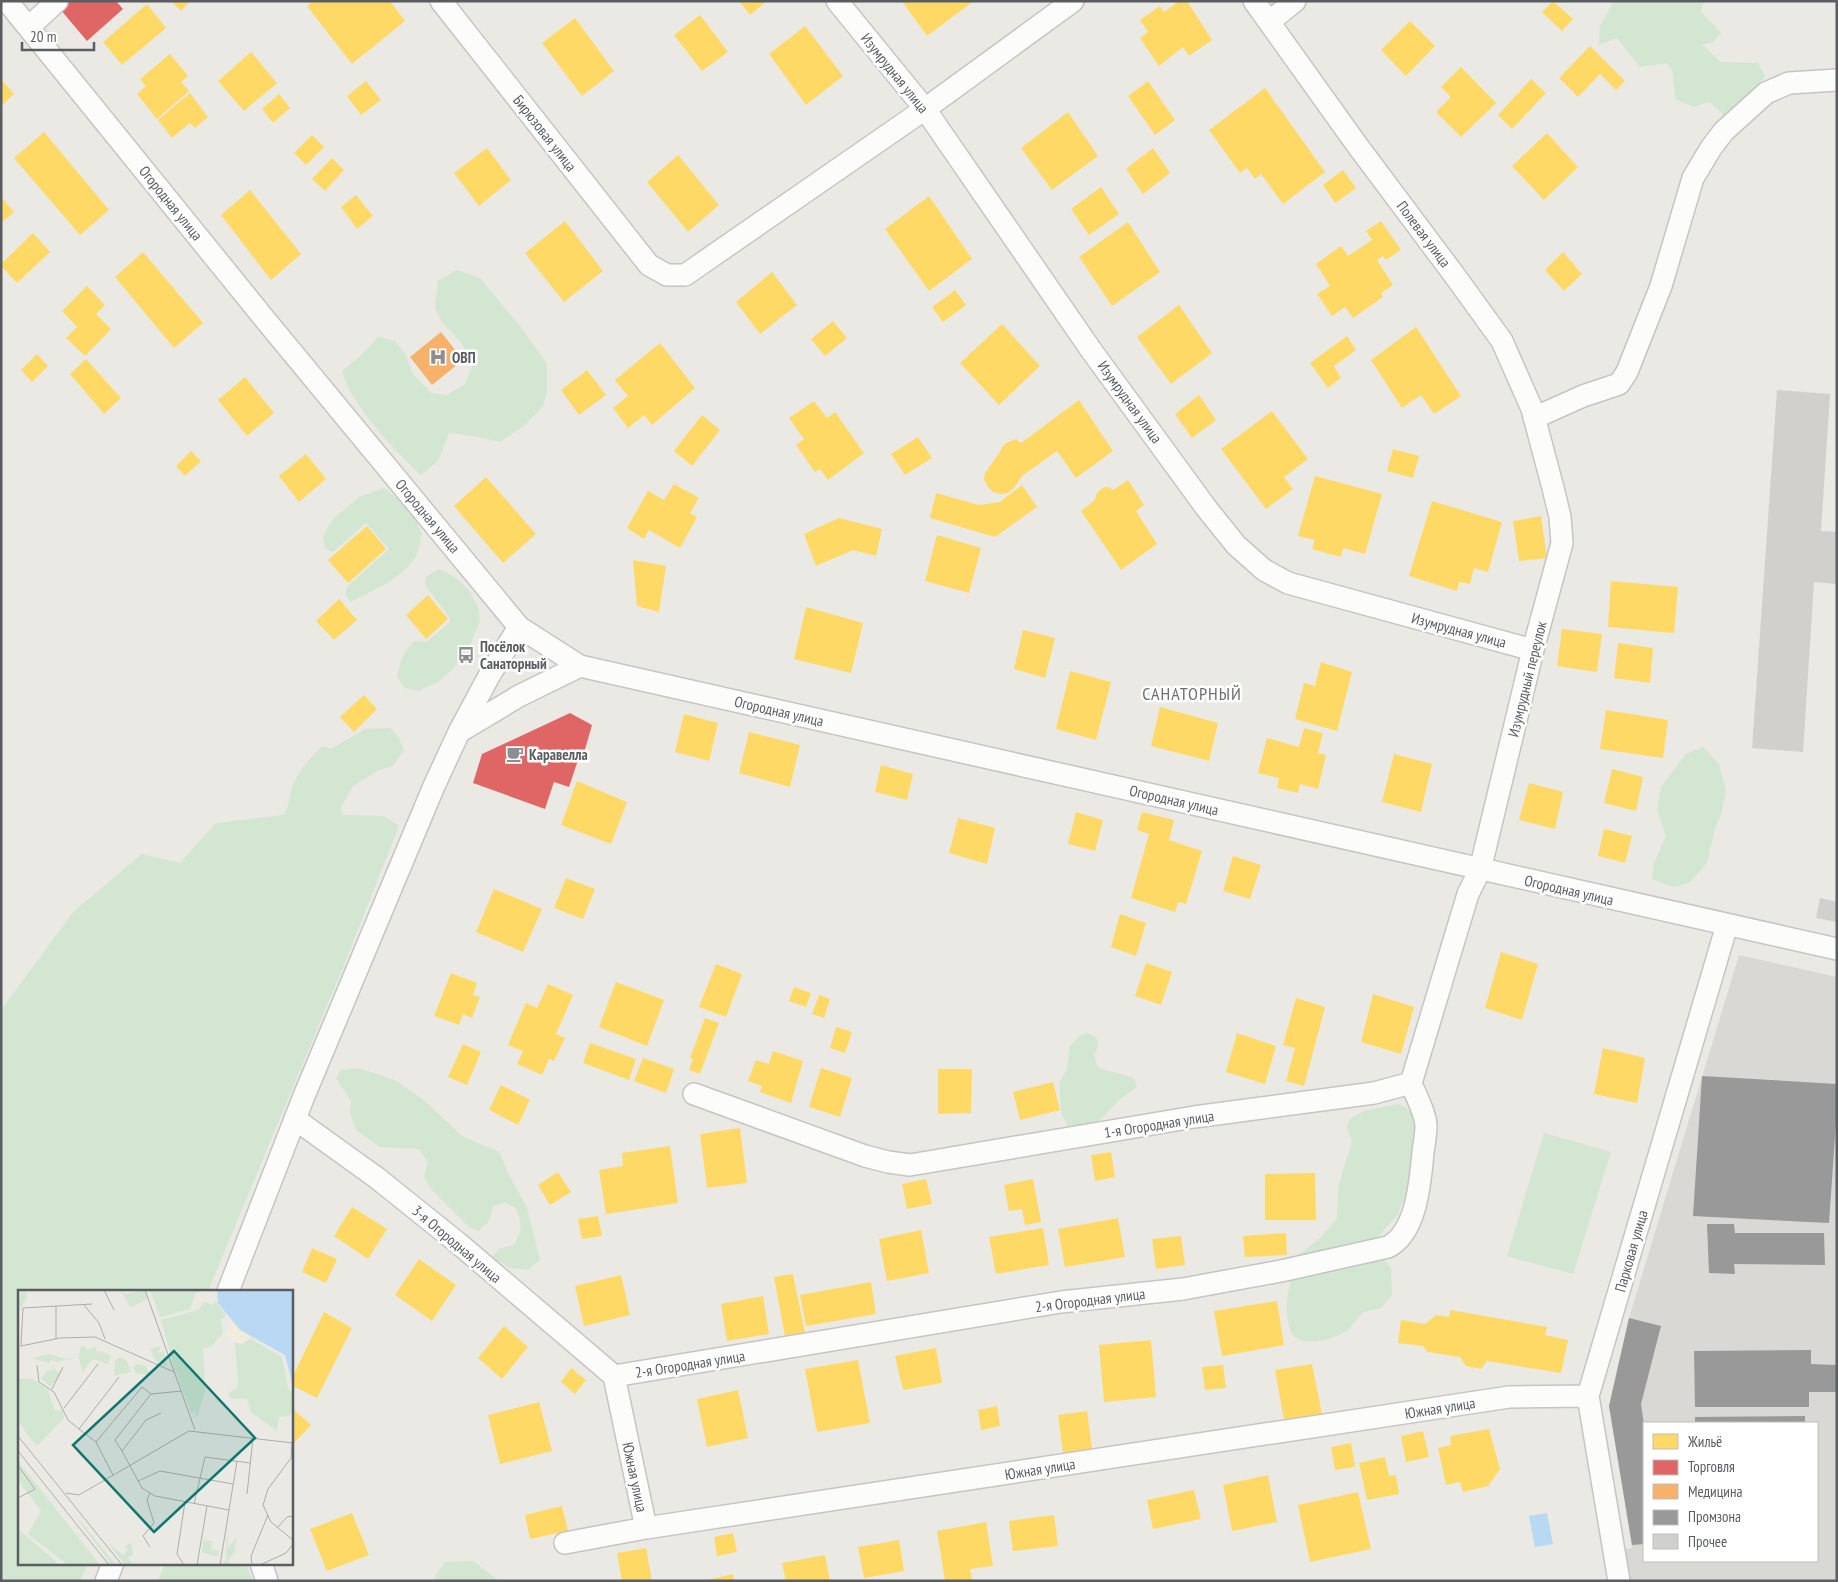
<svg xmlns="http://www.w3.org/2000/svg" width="1838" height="1582" font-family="'PT Sans Narrow',sans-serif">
	<rect width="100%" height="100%" fill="#eae9e4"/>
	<!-- industrial -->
	<path fill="#dad8d4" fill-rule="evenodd" d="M1739 955 1837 977V1581H1630L1624 1549 1632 1548 1609 1406 1629 1318ZM1644 1423H1817V1561H1644Z"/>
	<!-- green -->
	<path fill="#d2e6d1" d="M1614 1H1703L1701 12 1721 33 1713 42 1702 45 1721 62 1758 63 1765 77 1743 106 1726 118 1716 107 1709 102 1694 107 1675 99 1673 73 1667 63 1640 67 1617 38 1599 45 1600 26Z
		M457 270 480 278 524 331 547 364V391L543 406 525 425 500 442 474 436 449 433 438 461 421 475C395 451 351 405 342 371L364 353 378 337 395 341 405 354 413 374 431 393 447 395 465 384 473 364 461 342 442 322 435 308 438 281Z
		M384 488 409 508 422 533C420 540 419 549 416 556 405 577 370 592 350 602L345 594 347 587 389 549 366 523 333 552 325 548 323 536 333 519 359 497Z
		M439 569 456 578 469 590 478 607 480 621 470 645 454 668 438 682 418 691 405 688 397 677C400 662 403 651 415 641L426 642 450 622V618L425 585 426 577Z
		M390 728 398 736 404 750 393 766 377 771 353 786 341 807 343 815 384 816 399 826 343 967 208 1291H19V1563H88L80 1581H1V1010L74 911 142 854 180 863 216 823 283 815C290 805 289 799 292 788 297 772 311 756 323 746L331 749 365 729Z
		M1703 747 1719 764 1726 791 1721 814 1714 832 1707 863 1690 882 1674 887 1652 879 1654 863 1666 836 1657 809 1661 787 1686 754Z
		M1088 1033 1097 1038 1098 1046 1094 1055 1098 1068 1134 1078 1137 1087C1131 1092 1123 1096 1118 1101 1099 1121 1097 1128 1068 1126L1062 1115 1059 1083 1067 1069 1070 1046 1080 1035Z
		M359 1068 395 1080 426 1102 462 1136 499 1152 509 1175 527 1208 540 1260 528 1270 510 1268 492 1257 500 1248 514 1245C523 1230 522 1224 516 1208L505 1203 493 1206 489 1221 479 1231 469 1227 431 1189 424 1177 428 1162 419 1149 380 1147 356 1130 350 1113 351 1101 336 1079 340 1070Z
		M1399 1104 1412 1111 1418 1132 1411 1181 1398 1214 1382 1232 1373 1246 1391 1268 1392 1295 1381 1308 1363 1312 1348 1330 1332 1338 1315 1342 1301 1340 1292 1335C1280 1303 1291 1289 1295 1258L1319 1239 1337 1219 1338 1188 1352 1141 1347 1127 1350 1119 1364 1111Z
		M1544 1133 1611 1152 1573 1274 1507 1256Z
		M473 1561 499 1581H434L436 1574 446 1562Z
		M165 1563H246L253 1581H158Z"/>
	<!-- water -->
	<path fill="#b9d8f3" d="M1547 1513 1553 1544 1535 1547 1529 1516Z"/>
	<!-- homes -->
	<path fill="#ffd966" d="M171 1H190L181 11Z
		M313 1H390L405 21 352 64 307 6Z
		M739 1H767L750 15Z
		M902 1H974L927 36Z
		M1179 1H1187L1212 40 1189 56 1183 47 1159 66 1140 38 1148 32 1140 20 1160 6 1164 12Z
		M1553 1 1573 19 1562 31 1542 12Z
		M147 4 166 28 122 65 103 42Z
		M700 15 728 52 702 71 674 35Z
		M575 18 614 71 582 96 542 43Z
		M1410 21 1435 46 1406 76 1381 50Z
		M805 26 843 76 806 105 769 54Z
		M1590 46 1625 81 1616 90 1600 74 1578 97 1559 78Z
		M251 52 277 83 244 111 218 81Z
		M170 54 188 76 181 82 189 91 157 119 137 94 146 86 140 79Z
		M1461 67 1496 103 1461 137 1436 112 1451 97 1441 87Z
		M1 79 14 94 1 106Z
		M1531 79 1546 93 1512 129 1498 115Z
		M366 81 381 100 361 115 347 96Z
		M1148 81 1175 120 1155 135 1128 96Z
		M1265 88 1325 172 1283 204 1261 174 1255 179 1247 168 1240 173 1209 130Z
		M190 93 208 117 195 128 190 123 172 138 158 120Z
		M279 94 290 108 273 123 262 109Z
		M1068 112 1098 156 1052 190 1021 148Z
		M44 132 109 210 80 235 14 158Z
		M1547 133 1578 167 1544 200 1512 166Z
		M312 135 324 147 306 165 294 153Z
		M487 148 511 180 479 206 454 173Z
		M1153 148 1170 173 1143 194 1126 169Z
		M678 155 719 205 688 232 647 182Z
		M332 158 344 170 325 191 312 179Z
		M1343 170 1356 188 1335 203 1323 185Z
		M1101 187 1119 214 1089 235 1071 209Z
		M250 190 301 254 271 280 221 215Z
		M356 195 373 216 357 229 341 207Z
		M929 196 972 259 929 291 885 229Z
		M1 197 14 212 1 223Z
		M565 221 603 271 564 302 525 253Z
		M1381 221 1401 250 1386 260 1383 256 1377 260 1393 285 1381 293 1383 297 1353 318 1345 307 1332 316 1317 294 1330 286 1316 264 1341 246 1348 256 1372 240 1366 231Z
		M1128 222 1160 272 1112 306 1079 257Z
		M33 233 50 252 17 283 1 266V264Z
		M143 252 203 323 174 348 115 277Z
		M1563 252 1582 274 1564 291 1545 270Z
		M772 272 797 305 760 334 736 302Z
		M87 286 105 305 96 314 111 329 85 356 66 338 77 327 62 311Z
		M955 290 966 305 943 322 932 307Z
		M1179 305 1212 353 1171 384 1137 337Z
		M833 321 847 338 825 356 811 339Z
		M1002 324 1040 366 999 405 960 363Z
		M1416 327 1461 396 1434 414 1421 395 1402 408 1371 360Z
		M1347 336 1356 350 1334 366 1341 378 1328 388 1310 363Z
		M660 343 695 388 652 425 644 415 628 428 613 408 628 396 615 380Z
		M37 354 48 366 32 382 21 370Z
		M86 359 121 398 104 414 70 374Z
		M587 370 606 395 579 415 561 390Z
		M245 377 274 413 247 436 218 400Z
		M1199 395 1216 420 1192 438 1175 414Z
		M1079 400 1113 451 1076 478 1057 451 1022 476 1014 488 1008 493 1001 494 993 492 989 488 984 480 985 473 1000 452 1002 447 1006 443 1016 439 1021 443Z
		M814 401 827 418 835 412 864 453 828 480 820 469 815 472 796 445 804 439 789 418Z
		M1272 411 1308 459 1284 477 1293 489 1266 509 1221 449Z
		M702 415 720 430 692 466 674 451Z
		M918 437 932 458 905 475 891 454Z
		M1393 449 1419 456 1413 478 1387 471Z
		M191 451 201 461 185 476 176 466Z
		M306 454 326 479 299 502 279 476Z
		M1315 476 1382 494 1365 554 1343 548 1341 557 1312 549 1315 540 1298 536Z
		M486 477 536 534 503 563 454 506Z
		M1128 480 1144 505 1136 511 1157 544 1121 570 1081 511 1095 500 1096 495 1101 489 1105 487H1109L1113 490Z
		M674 484 699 498 690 513 697 517 680 548 649 530 644 539 627 528 648 491 664 500Z
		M1022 485 1037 507 995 537 930 518 936 493 979 505 1000 502Z
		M1432 501 1502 522 1488 572 1474 568 1470 584 1459 582 1457 591 1409 576Z
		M1541 516 1547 558 1519 561 1513 521Z
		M839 518 882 529 876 556 853 550 816 566 804 534Z
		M367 526 386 549 348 583 328 560Z
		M937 535 981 548 969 593 925 581Z
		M633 560 666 566 659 612 637 606Z
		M1611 581 1678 587 1674 633 1608 627Z
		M428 595 448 619 426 639 406 615Z
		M339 599 357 620 334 640 316 621Z
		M806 607 863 623 851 673 794 659Z
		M1562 629 1602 634 1597 672 1557 666Z
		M1023 630 1055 638 1045 678 1014 669Z
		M1618 643 1653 648 1650 683 1614 678Z
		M1321 662 1352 672 1337 731 1295 719 1304 683 1315 686Z
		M1070 671 1111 682 1096 740 1056 729Z
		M364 695 377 709 354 732 340 717Z
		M1160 707 1218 723 1209 761 1151 746Z
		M1606 710 1668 720 1663 758 1600 749Z
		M684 714 718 723 709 761 675 752Z
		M1304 728 1323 733 1318 753 1326 755 1318 789 1300 784 1298 793 1277 788 1279 778 1258 773 1267 738 1299 747Z
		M749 732 800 745 790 787 739 773Z
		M1394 754 1432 764 1421 812 1382 802Z
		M881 765 913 774 907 800 875 792Z
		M1612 769 1643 777 1636 811 1604 803Z
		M577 781 627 802 611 844 561 825Z
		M1529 783 1563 792 1555 829 1519 820Z
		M1076 812 1103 820 1095 851 1068 844Z
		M1142 812 1174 820 1169 840 1202 851 1186 904 1178 902 1175 912 1131 898 1149 834 1137 830Z
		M958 818 995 828 987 864 949 853Z
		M1604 829 1632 836 1625 863 1598 856Z
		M1233 856 1261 865 1250 899 1223 891Z
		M566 878 595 889 583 919 554 908Z
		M494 889 542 909 523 952 476 932Z
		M1120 914 1146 923 1136 956 1111 947Z
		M1501 952 1538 964 1522 1020 1485 1008Z
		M1146 963 1172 972 1161 1005 1135 996Z
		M716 964 742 974 726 1017 699 1007Z
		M451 973 477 983 473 995 480 997 472 1018 463 1014 459 1025 434 1016Z
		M616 982 664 1000 647 1046 599 1027Z
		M548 984 573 995 556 1034 565 1038 554 1061 549 1059 542 1075 517 1064 523 1051 508 1045 526 1003 537 1008Z
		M794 987 811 993 806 1007 789 1001Z
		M1373 994 1414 1007 1401 1054 1361 1042Z
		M819 995 830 999 824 1018 812 1014Z
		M1296 998 1325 1007 1304 1086 1286 1081 1295 1048 1283 1045Z
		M705 1018 719 1023 700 1074 689 1070 693 1059 690 1058Z
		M836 1027 852 1032 845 1053 830 1048Z
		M1237 1033 1276 1046 1265 1084 1226 1072Z
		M590 1043 636 1059 629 1080 583 1063Z
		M463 1044 481 1052 467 1085 448 1077Z
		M1603 1048 1645 1058 1637 1103 1594 1094Z
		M773 1051 803 1061 791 1103 760 1092 762 1086 748 1081 756 1060 769 1064Z
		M643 1058 674 1069 666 1093 634 1081Z
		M821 1068 852 1078 840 1117 809 1107Z
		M938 1069H972L971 1113 938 1114Z
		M1053 1082 1060 1110 1020 1120 1013 1092Z
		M501 1085 530 1100 518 1125 489 1110Z
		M740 1128 747 1183 707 1188 700 1134Z
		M670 1146 678 1203 606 1214 599 1170 623 1166 622 1153Z
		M1111 1152 1115 1177 1095 1181 1091 1155Z
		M558 1172 571 1192 550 1205 538 1185Z
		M1315 1173 1316 1220H1265V1174Z
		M926 1179 932 1204 907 1209 902 1184Z
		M1033 1179 1041 1222 1025 1225 1022 1209 1009 1211 1004 1185Z
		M352 1207 387 1229 368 1259 334 1236Z
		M598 1216 602 1236 582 1239 578 1219Z
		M1118 1218 1125 1257 1065 1267 1058 1229Z
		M1043 1228 1049 1265 996 1274 989 1237Z
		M921 1230 929 1273 887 1281 879 1239Z
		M1286 1233 1287 1255 1245 1257 1243 1236Z
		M1181 1236 1185 1265 1156 1269 1152 1239Z
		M312 1248 337 1259 326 1283 302 1272Z
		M419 1259 456 1285 432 1321 395 1295Z
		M793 1274 805 1333 785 1336 774 1277Z
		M621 1275 630 1315 584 1326 575 1286Z
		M871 1282 876 1314 806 1326 800 1295Z
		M763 1296 769 1334 727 1341 721 1304Z
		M1277 1301 1284 1345 1222 1356 1214 1311Z
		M1450 1310 1547 1327 1545 1335 1568 1340 1561 1373 1487 1361 1481 1369 1466 1366 1460 1357 1428 1352 1423 1346 1398 1343 1401 1320 1425 1324 1436 1315 1449 1317Z
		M324 1312 352 1328 317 1398 291 1385V1380Z
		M504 1326 528 1347 502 1379 478 1358Z
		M1151 1340 1156 1397 1104 1402 1099 1345Z
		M936 1348 942 1383 903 1390 895 1356Z
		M858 1360 870 1423 817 1432 805 1369Z
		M1312 1364 1322 1414 1284 1420 1275 1370Z
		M1223 1365 1226 1388 1205 1390 1202 1367Z
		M571 1368 586 1380 575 1394 561 1382Z
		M738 1390 748 1438 707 1447 697 1399Z
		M539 1402 552 1451 500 1464 488 1415Z
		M997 1406 1000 1426 981 1430 978 1410Z
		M291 1407 311 1425 291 1446Z
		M1087 1411 1092 1449 1063 1453 1058 1415Z
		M1489 1429 1500 1469 1488 1486 1463 1492 1460 1482 1446 1485 1438 1448 1451 1445 1450 1436Z
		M1423 1431 1429 1457 1406 1462 1401 1436Z
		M1351 1443 1355 1467 1335 1470 1331 1447Z
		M1385 1457 1389 1476 1396 1475 1399 1494 1367 1500 1359 1463Z
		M1268 1475 1277 1522 1232 1531 1223 1485Z
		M1194 1490 1201 1519 1153 1529 1147 1500Z
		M1358 1492 1371 1549 1310 1562 1298 1505Z
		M562 1506 568 1531 530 1539 525 1515Z
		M352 1513 369 1555 327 1571 310 1529Z
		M1054 1515 1058 1546 1013 1551 1009 1521Z
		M986 1522 993 1566 970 1569 972 1580 945 1581 937 1531Z
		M733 1533 737 1552 717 1556 714 1537Z
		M899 1540 904 1571 864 1578 858 1547Z
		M646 1548 652 1581H622L617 1553Z
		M825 1555 830 1581H786L782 1563Z
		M733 1574 734 1581H707V1580Z"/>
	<!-- shops -->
	<path fill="#e06666" d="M68 1H116L123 9 87 41 60 9Z
		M570 713 592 725 584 753 580 754 569 787 554 782 545 809 473 783 482 754Z"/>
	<!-- health -->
	<path fill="#f6b26b" d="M441 332 463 360 432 385 410 357Z"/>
	<!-- industry -->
	<path fill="#999" d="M1702 1076 1837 1084V1107L1829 1223 1693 1216Z
		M1707 1224H1734L1735 1233H1824L1825 1265 1734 1264 1735 1274 1709 1273Z
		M1629 1318 1661 1326 1641 1404 1644 1425V1544L1632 1545 1609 1406Z
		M1811 1350V1364L1837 1365V1392H1809V1407H1695L1694 1351Z
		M1805 1416V1423H1695V1417Z"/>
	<!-- building -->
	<path fill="#d1d0cd" d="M1777 390 1830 394 1821 531 1837 532V584L1814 582 1803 752 1752 748Z
		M1820 898 1837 902V922L1816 918Z"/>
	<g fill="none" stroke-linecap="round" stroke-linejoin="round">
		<!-- minor casing -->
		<g stroke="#c5c5c5" stroke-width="24">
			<path id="minor" d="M7 1 263 317 519 627 580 666 1837 949
				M441 1 649 265 667 275H685L925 109 1073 1
				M837 1 925 109 1091 350 1207 509 1236 545 1264 570 1288 583 1533 650
				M1269 22 1295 1
				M29 27 57 1
				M1534 418 1583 396 1619 384 1627 372 1661 286 1693 178 1711 148 1724 131 1766 93 1789 83 1837 80
				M459 732 519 696 580 666
				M694 1094 865 1156 888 1162 910 1165 1194 1117 1374 1093 1411 1083 1468 894 1480 870 1533 650 1562 543 1560 517 1553 488 1532 409 1502 341 1455 276 1357 145 1254 1
				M295 1119 377 1178 458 1243 614 1376
				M228 1291 304 1096 434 786 459 732 489 676 519 627
				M614 1376 646 1528 1509 1397 1588 1396
				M614 1376 1061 1302 1183 1289 1281 1271 1388 1247C1417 1232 1420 1182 1423 1153 1424 1144 1426 1135 1426 1126 1426 1114 1415 1094 1411 1083
				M565 1543 646 1528
				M261 1563 267 1581
				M106 1581 113 1563
				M1619 1581 1588 1396 1727 925"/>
		</g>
		<!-- minor -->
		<use href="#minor" stroke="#fcfcfb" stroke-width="21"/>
	</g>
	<!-- icons -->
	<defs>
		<g id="hospital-bare" transform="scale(1.35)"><path d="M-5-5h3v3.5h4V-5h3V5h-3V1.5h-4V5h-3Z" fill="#8c8e90" stroke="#fff" stroke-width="2.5" paint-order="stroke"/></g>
		<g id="bus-bare" transform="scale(1.35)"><path d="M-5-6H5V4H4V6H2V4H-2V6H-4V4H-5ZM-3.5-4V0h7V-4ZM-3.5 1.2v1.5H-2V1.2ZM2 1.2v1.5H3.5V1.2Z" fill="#8c8e90" stroke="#fff" stroke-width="2.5" paint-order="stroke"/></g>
		<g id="cafe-bare" transform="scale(1.35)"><path d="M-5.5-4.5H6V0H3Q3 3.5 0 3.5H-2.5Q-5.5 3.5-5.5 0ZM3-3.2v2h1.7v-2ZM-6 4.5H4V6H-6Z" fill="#8c8e90" stroke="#fff" stroke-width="2.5" paint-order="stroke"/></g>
	</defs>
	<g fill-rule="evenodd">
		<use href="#hospital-bare" x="438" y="357"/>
		<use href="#bus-bare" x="466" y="655"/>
		<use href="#cafe-bare" x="515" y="754"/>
	</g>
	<g text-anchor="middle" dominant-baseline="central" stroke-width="5" stroke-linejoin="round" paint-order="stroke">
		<!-- street labels -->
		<g font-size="15" fill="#5a5d62" stroke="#fff">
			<text transform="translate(895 73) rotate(51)">Изумрудная улица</text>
			<text transform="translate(545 133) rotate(52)">Бирюзовая улица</text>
			<text transform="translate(171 203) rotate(51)">Огородная улица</text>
			<text transform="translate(1424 234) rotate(53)">Полевая улица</text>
			<text transform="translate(1130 402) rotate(54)">Изумрудная улица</text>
			<text transform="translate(428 516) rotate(50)">Огородная улица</text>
			<text transform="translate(1459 630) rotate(15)">Изумрудная улица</text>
			<text transform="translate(1527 679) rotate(-76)">Изумрудный переулок</text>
			<text transform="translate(779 711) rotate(13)">Огородная улица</text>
			<text transform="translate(1174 800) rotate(13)">Огородная улица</text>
			<text transform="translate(1569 890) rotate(13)">Огородная улица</text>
			<text transform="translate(1159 1124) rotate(-9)">1-я Огородная улица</text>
			<text transform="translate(457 1244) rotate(40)">3-я Огородная улица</text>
			<text transform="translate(1631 1251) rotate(-74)">Парковая улица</text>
			<text transform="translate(1090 1300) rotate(-7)">2-я Огородная улица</text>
			<text transform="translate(690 1364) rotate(-9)">2-я Огородная улица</text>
			<text transform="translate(1440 1408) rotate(-9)">Южная улица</text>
			<text transform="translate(1040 1469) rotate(-9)">Южная улица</text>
			<text transform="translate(635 1477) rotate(78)">Южная улица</text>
		</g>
		<!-- poi labels -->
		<g font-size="15" font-weight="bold" fill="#5a5d62" stroke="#fff" text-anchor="start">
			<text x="452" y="357">ОВП</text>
			<text x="480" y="646">Посёлок<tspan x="480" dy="17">Санаторный</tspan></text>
			<text x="529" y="754">Каравелла</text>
		</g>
		<!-- quarter labels -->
		<g font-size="18" letter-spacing="1" fill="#6b6f74" stroke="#fff">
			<text x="1192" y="693">САНАТОРНЫЙ</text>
		</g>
	</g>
	<!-- overview -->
	<g transform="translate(18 1290)">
		<rect width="275" height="275" fill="#eae9e4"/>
		<path d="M3 0H8L9 7 0 23ZM103 0 107 4 127 0 129 9 112 18ZM132 0H185L177 4 172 19 142 27ZM198 11 208 25 203 30 205 43 194 56 185 59 187 101 179 128 177 121 173 123 157 80 143 30 180 20 186 12 194 15ZM233 49 264 67 270 98 275 106 273 125 261 127 259 141 233 122 229 109 212 108 210 103 218 99 220 94 217 53 224 54ZM67 56 68 60 78 57 79 63 83 61 93 66 90 74 75 69 64 82 61 67 39 72 33 70 31 73 34 74 39 82H43L33 97 23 89 29 81 35 80 34 74 13 68 32 64 47 69 61 67 63 57ZM143 56 140 63 146 61 149 76 138 71 132 59ZM103 67 109 71 113 82 96 86 97 70ZM120 74 127 76 133 85 117 83 115 77ZM0 84 2 89H15L30 100 37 121 45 120 46 128 19 156 0 132ZM0 171 82 275H50L10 244 23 221 0 190ZM56 225 64 233 98 275H94ZM0 240H1L42 275H0ZM209 240 210 258 219 247 216 263 210 270 211 275H203L208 270ZM185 250 194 251 193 259 201 261 200 267 184 262ZM90 253 105 265 110 260 107 256 113 253 115 264 110 268 116 275H107Z" fill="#d2e6d1"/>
		<path d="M215 31 231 46 224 53 216 52 208 44Z" fill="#f2edda"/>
		<path d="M199 0H275V96L267 65 222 40 200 13Z" fill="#b9d8f3"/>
		<path fill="none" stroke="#acadac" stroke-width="1" d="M86 0 96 20M127 0 177 140M74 14 5 18 3 56 42 48 77 47 156 82M66 15 81 33 87 49M38 16V49M19 75 21 92 36 102 50 130 61 139M34 99 45 77M133 104 164 101M46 118 80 74M143 123 128 130 104 161 124 198 137 206 211 220M0 146 104 275M78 152 124 97 133 104M274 152 273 168 250 199 245 215 253 232 275 250M0 161 91 275M104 161 97 150 133 104M95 185 78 152 61 139 101 87M120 191 142 181 215 194M48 203 61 205 171 141 275 153M132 203 129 210 136 233 125 246 132 257M229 204 235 148M0 208 17 199 1 177M176 214 187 167 232 173M259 238 269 227 275 226M166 275 159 264 167 212M179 275 189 216M202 275 219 171M234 275 233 266 250 225M242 275 268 263 275 254"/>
		<path fill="#0f766e" fill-opacity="0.15" stroke="#0f766e" stroke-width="2.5" d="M156 61 237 148 136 242 55 155Z"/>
		<rect width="275" height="275" fill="none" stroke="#5a5d62" stroke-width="2.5"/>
	</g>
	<!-- border -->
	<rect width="1838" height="1582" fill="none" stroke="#5a5d62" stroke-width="5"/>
	<!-- legend -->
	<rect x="1643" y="1422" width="175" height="140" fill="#ffffff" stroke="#bdbec0"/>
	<rect x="1653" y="1434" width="25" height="15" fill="#ffd966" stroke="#bdbec0"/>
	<text x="1688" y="1447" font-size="15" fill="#5a5d62">Жильё</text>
	<rect x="1653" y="1460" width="25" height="15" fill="#e06666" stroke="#bdbec0"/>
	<text x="1688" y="1472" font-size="15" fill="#5a5d62">Торговля</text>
	<rect x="1653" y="1484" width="25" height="15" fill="#f6b26b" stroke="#bdbec0"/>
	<text x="1688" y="1497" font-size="15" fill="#5a5d62">Медицина</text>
	<rect x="1653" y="1510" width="25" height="15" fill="#999999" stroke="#bdbec0"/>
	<text x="1688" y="1522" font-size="15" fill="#5a5d62">Промзона</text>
	<rect x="1653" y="1534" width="25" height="15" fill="#d1d0cd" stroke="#bdbec0"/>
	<text x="1688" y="1547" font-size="15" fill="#5a5d62">Прочее</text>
	<!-- scale -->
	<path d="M22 42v8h72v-8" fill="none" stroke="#5a5d62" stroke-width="2.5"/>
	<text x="30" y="42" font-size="15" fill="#5a5d62" stroke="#ffffff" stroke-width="4" paint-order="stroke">20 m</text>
</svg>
